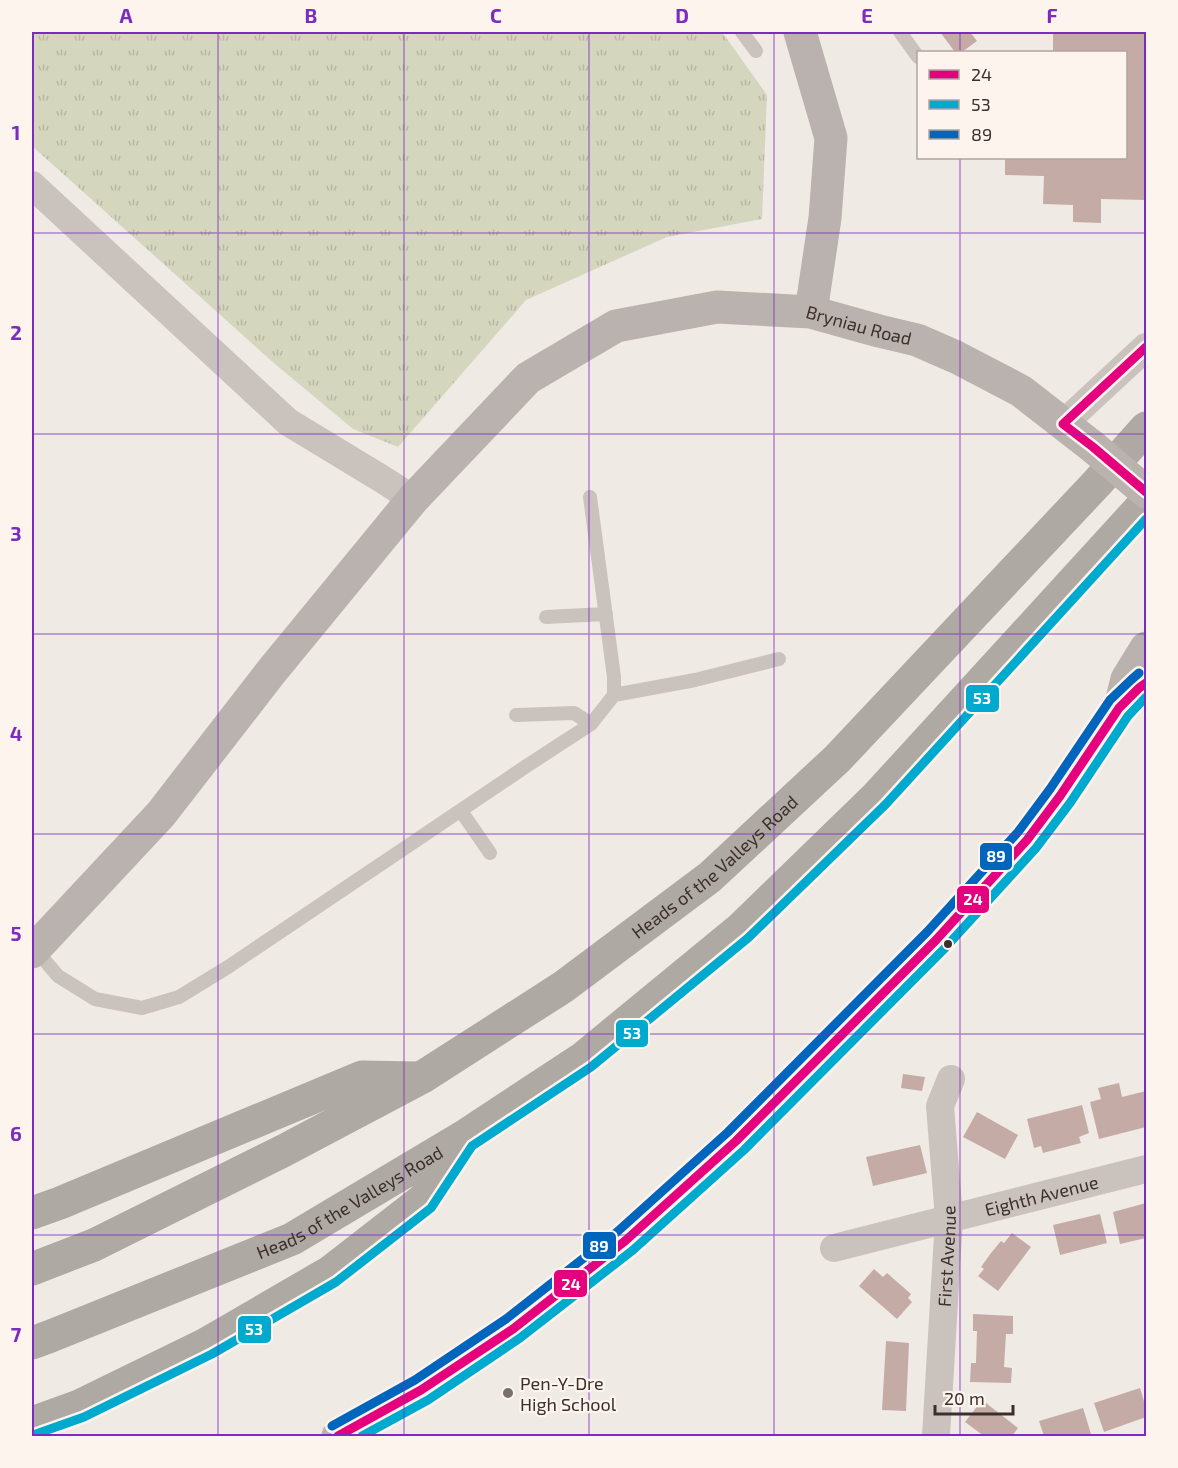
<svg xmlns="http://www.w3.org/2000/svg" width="1178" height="1468" font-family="'Exo 2',sans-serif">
	<defs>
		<pattern id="grass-tufts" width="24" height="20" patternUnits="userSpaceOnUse" patternTransform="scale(1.5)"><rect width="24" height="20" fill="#d4d6be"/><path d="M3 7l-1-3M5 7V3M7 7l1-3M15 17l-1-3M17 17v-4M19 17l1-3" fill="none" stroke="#b7b8a3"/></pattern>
	</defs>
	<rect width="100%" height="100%" fill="#f0eae5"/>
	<!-- grass -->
	<path fill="url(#grass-tufts)" d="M32 32H722L767 95 762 219 667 237 526 300 398 447 353 429 275 364 32 146Z"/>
	<!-- building -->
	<path fill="#c5aba6" d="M940 32H970L977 41 962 52H955Z
		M1053 32H1146V200L1101 199V223L1073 222V205L1043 204 1044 176 1005 175V158H1126V52H1053Z
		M903 1074 925 1077 922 1091 901 1088Z
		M1119 1083 1122 1097 1146 1091V1127L1099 1139 1090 1102 1101 1099 1098 1088Z
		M1082 1105 1089 1133 1079 1137 1081 1143 1043 1153 1041 1146 1034 1148 1027 1119Z
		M977 1112 1018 1135 1005 1159 963 1137Z
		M920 1145 927 1173 873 1186 866 1157Z
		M1146 1203V1238L1120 1244 1113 1212Z
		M1100 1214 1107 1243 1060 1255 1053 1225Z
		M1012 1233 1031 1247 998 1291 978 1276 984 1269 981 1267 991 1253 1001 1241 1004 1243Z
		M874 1269 883 1277 887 1273 911 1294 908 1298 912 1302 897 1319 859 1286Z
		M973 1314 1013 1316V1334H1006L1004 1367 1012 1368 1011 1383 970 1382 971 1363H976L977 1331H973Z
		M886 1341 909 1343 906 1411 882 1410Z
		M1140 1388 1146 1408V1417L1104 1432 1094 1403Z
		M982 1400 1018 1428 1012 1436H984L965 1422Z
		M1083 1408 1091 1434 1082 1436H1044L1039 1421Z"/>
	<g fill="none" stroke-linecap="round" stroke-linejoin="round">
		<!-- lane -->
		<path stroke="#cac2bd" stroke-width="14" d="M742 32 756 51
			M900 32 918 57
			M546 617 606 614
			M614 695 695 680 779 659
			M516 715 574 713 591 724
			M461 811 490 853
			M35 949 58 976 95 999 142 1008 179 997 228 967 528 765 591 724 614 695V677L590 497"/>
		<!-- street -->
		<g stroke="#cac2bd" stroke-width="28">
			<path d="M32 185 288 422 382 479 413 499"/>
			<path d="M1063 424 1146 347"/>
			<path id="s1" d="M834 1248 1146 1169"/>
			<path id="s2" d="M936 1436 949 1218 940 1106 951 1079"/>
		</g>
		<!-- secondary -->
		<g stroke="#bab2ae" stroke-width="33">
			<path d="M800 32 831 138 825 218 811 312"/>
			<path d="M1121 703 1127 679 1146 648"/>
			<path id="s3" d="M32 952 161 814 271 672 413 499 528 378 616 326 717 307 811 312 879 331 917 340 956 357 1021 391 1093 447"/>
			<path d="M338 1436 421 1390 513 1329 625 1241 736 1141 936 940 1027 840 1060 796 1119 708 1139 688 1146 683"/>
		</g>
		<!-- highway -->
		<g stroke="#afa9a4" stroke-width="33">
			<path d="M32 1213 60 1203 362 1077 417 1078"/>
			<path id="s4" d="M32 1269 94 1245 283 1151 421 1078 563 987 710 877 837 759 1097 483 1146 428"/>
			<path id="s5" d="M32 1343 51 1336 292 1239 463 1137 583 1058 740 929 877 796 1146 502"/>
			<path d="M32 1423 79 1406 206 1344 330 1272 424 1199 460 1141"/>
		</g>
		<!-- secondary-bridge -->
		<path stroke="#bab2ae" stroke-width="33" d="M1093 447 1146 492"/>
		<!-- bus-1 casing -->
		<g stroke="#fcf4ed" stroke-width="14">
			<path id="bus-1" d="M1063 424 1146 347
				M1063 424 1093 447 1146 492
				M338 1436 421 1390 513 1329 625 1241 736 1141 936 940 1027 840 1060 796 1119 708 1139 688 1146 683"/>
		</g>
		<!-- bus-2 casing -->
		<g stroke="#fcf4ed" stroke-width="14">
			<path id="bus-2" d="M36 1434 84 1417 212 1354 336 1282 431 1208 472 1146 591 1067 748 938 886 804 1146 519
				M362 1436 428 1400 520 1338 633 1250 744 1150 945 948 1036 848 1070 803 1128 716 1146 697"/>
		</g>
		<!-- bus-3 casing -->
		<g stroke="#fcf4ed" stroke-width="14">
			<path id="bus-3" d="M332 1426 415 1380 506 1319 617 1232 728 1132 927 932 1018 832 1050 789 1110 700 1131 680 1139 673"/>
		</g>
		<!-- bus-1 -->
		<use href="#bus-1" stroke="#e5007d" stroke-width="9"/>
		<!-- bus-2 -->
		<use href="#bus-2" stroke="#00a9ce" stroke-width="9"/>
		<!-- bus-3 -->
		<use href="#bus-3" stroke="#0065bd" stroke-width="9"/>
	</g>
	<!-- grid -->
	<path fill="none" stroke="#7b2cbf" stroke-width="1.5" stroke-opacity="0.55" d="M218 32V1436M404 32V1436M589 32V1436M774 32V1436M960 32V52M960 158V1436M32 233H1146M32 434H1146M32 634H1146M32 834H1146M32 1034H1146M32 1235H1146"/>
	<!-- markers -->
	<circle fill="#3c2e2a" stroke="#fcf4ed" stroke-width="2" cx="948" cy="944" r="5"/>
	<circle fill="#7b706b" stroke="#fcf4ed" stroke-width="2" cx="508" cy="1393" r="6"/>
	<g text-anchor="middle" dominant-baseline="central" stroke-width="4.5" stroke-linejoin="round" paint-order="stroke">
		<!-- street labels -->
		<g font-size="18" fill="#3c2e2a" stroke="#fcf4ed">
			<text stroke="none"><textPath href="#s3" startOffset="1108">Bryniau Road</textPath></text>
			<text stroke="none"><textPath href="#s4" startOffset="796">Heads of the Valleys Road</textPath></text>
			<text stroke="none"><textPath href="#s1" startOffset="214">Eighth Avenue</textPath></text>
			<text stroke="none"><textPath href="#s5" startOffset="348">Heads of the Valleys Road</textPath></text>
			<text stroke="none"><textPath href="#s2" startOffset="180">First Avenue</textPath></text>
		</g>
		<!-- poi labels -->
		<g font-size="18" fill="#3c2e2a" stroke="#fcf4ed" text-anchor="start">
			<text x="520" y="1383">Pen-Y-Dre<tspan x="520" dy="21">High School</tspan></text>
		</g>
	</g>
	<g stroke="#fcf4ed" stroke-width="2">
		<rect x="965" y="684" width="35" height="29" rx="6" fill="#00a9ce"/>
		<rect x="979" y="842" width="34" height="29" rx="6" fill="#0065bd"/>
		<rect x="956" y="885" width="34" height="29" rx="6" fill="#e5007d"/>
		<rect x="615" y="1019" width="34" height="29" rx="6" fill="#00a9ce"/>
		<rect x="582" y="1231" width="35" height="29" rx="6" fill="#0065bd"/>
		<rect x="553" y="1269" width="35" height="29" rx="6" fill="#e5007d"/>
		<rect x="237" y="1315" width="35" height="29" rx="6" fill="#00a9ce"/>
	</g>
	<g font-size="16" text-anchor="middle" font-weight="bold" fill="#fff">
		<text x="982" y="704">53</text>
		<text x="996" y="862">89</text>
		<text x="973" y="905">24</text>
		<text x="632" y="1039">53</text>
		<text x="599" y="1252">89</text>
		<text x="571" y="1290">24</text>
		<text x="254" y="1335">53</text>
	</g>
	<!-- border -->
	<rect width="1178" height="1468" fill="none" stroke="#fcf4ed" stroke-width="66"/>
	<!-- legend -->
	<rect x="917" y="51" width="210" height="108" fill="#fcf4ed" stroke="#afa59f" stroke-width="1.5"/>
	<rect x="929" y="70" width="30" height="9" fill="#e5007d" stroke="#afa59f" stroke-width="1.5"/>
	<text x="971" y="81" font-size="18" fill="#3c2e2a">24</text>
	<rect x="929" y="100" width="30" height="9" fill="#00a9ce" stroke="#afa59f" stroke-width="1.5"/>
	<text x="971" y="111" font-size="18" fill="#3c2e2a">53</text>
	<rect x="929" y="130" width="30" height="9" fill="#0065bd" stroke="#afa59f" stroke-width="1.5"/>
	<text x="971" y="141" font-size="18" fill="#3c2e2a">89</text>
	<!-- scale -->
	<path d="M935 1405v9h78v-9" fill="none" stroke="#3c2e2a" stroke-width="3"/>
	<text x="944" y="1405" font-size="18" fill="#3c2e2a" stroke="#fcf4ed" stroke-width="4.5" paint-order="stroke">20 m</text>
	<rect x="33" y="33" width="1112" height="1402" fill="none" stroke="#7b2cbf" stroke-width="2"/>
	<g font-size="20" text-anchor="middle" font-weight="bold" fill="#7b2cbf">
		<text x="126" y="23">A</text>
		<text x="311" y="23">B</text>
		<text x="496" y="23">C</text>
		<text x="682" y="23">D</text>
		<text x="867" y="23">E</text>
		<text x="1052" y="23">F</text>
		<text x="16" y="140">1</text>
		<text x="16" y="340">2</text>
		<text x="16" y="541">3</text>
		<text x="16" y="741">4</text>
		<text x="16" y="941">5</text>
		<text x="16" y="1141">6</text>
		<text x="16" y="1342">7</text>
	</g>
</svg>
